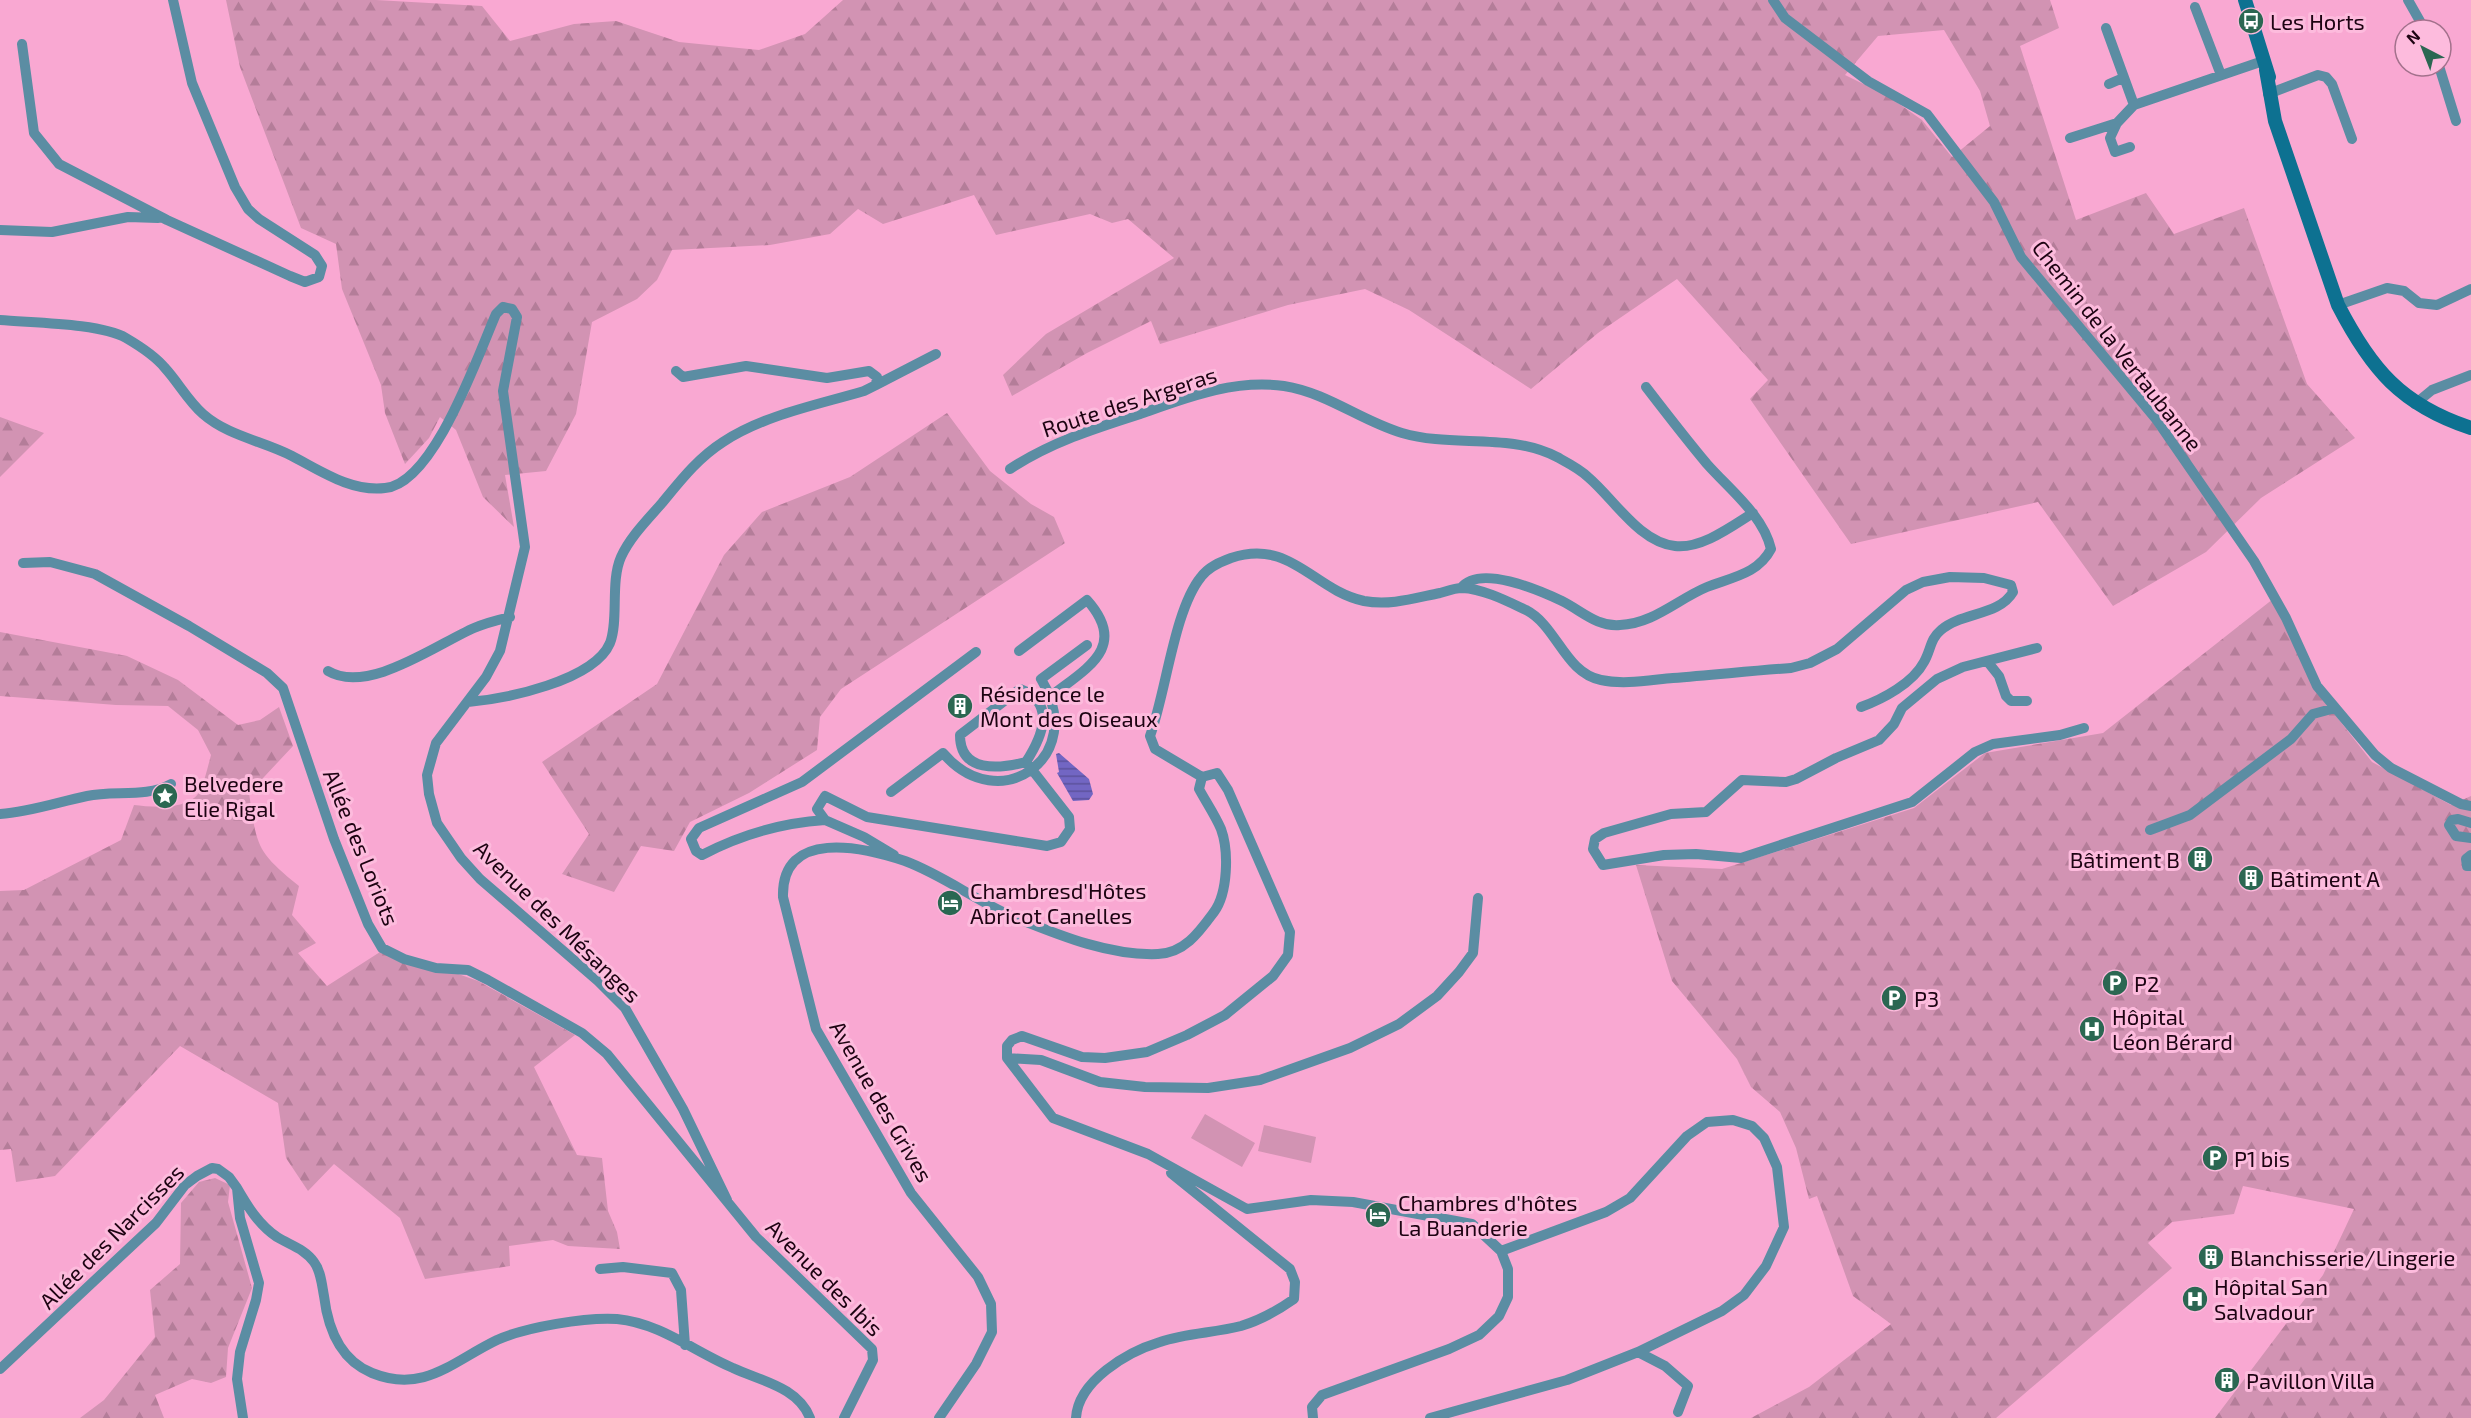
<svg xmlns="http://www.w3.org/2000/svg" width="2471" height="1418" font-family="'Exo 2',sans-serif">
	<defs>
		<pattern id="forest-firs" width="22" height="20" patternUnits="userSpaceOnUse" patternTransform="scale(1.5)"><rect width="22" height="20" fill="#d293b3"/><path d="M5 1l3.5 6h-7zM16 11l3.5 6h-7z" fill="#b47d99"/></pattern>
		<pattern id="water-rules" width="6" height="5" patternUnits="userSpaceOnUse" patternTransform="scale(1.5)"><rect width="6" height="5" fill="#7266c3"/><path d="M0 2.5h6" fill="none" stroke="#5d529d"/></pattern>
	</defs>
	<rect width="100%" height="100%" fill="#f9a8d2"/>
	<!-- forest -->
	<path fill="url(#forest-firs)" fill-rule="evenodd" d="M226 0H376L482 6 510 41 574 24 616 21 679 42 759 50 805 34 843 0H2050L2059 28 2020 46 2076 220 2146 193 2174 234 2244 208 2307 384 2355 438 2261 498 2206 552 2113 606 2038 502 1851 544 1750 399 1768 380 1677 279 1598 333 1531 389 1409 310 1365 289 1288 305 1160 344 1151 321 1087 353 1012 396 1003 375 1046 334 1174 258 1128 219 1112 223 1090 214 996 235 974 195 883 224 858 209 830 234 770 245 672 250 657 280 637 299 592 322 576 414 546 471 505 475 514 527 483 497 456 430 440 417 429 438 405 464 385 413 381 385 342 289 336 244 301 228 240 67ZM1944 30 1980 91 1990 126 1952 157 1922 120 1888 96 1845 75 1878 36Z
		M947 413 990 471 1031 504 1054 517 1065 543 841 689 820 717 817 750 749 793 690 822 674 851 641 846 614 892 562 874 589 834 542 762 657 684 724 555 762 512 850 477Z
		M0 417 44 433 0 477Z
		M2273 599 2314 688 2372 762 2451 805 2471 796V1418H2215L2323 1275 2354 1209 2243 1186 2234 1214 2172 1222 2148 1243 2172 1268 1996 1418H1751L1809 1387 1891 1324 1853 1296 1817 1196 1809 1199 1796 1148 1780 1112 1751 1087 1737 1059 1672 981 1636 865 1722 869 1914 808 1985 753 2103 733Z
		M0 632 127 656 178 680 238 725 260 720 279 707 293 746 249 793C257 847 256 851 299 886L292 915 316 943 298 953 327 986 380 952 433 965 478 981 575 1035 534 1067 577 1155 602 1158 608 1211 617 1232 620 1249 568 1246 553 1240 509 1246 510 1266 425 1279 400 1218 334 1164 308 1191 286 1158 278 1103 180 1046 55 1176 16 1182 11 1149 0 1150V891L24 890 121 840 134 805C152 807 189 811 200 791 205 780 208 766 211 755L198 730 168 706 116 705 0 696Z
		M215 1178 230 1185 228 1202 252 1288 228 1348 226 1377 211 1383 192 1379 155 1395 164 1418H80L104 1400 155 1337 150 1290 180 1264 181 1203 199 1182Z"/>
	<!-- green -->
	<path fill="#d293b3" d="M1205 1114 1255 1143 1242 1167 1191 1138Z
		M1264 1125 1316 1137 1311 1163 1258 1151Z"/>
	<!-- water -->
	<path fill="url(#water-rules)" d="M1059 753 1089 779 1093 794 1089 800 1073 801 1057 773 1059 772 1056 754Z"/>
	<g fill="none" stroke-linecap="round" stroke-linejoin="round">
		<!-- minor -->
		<path stroke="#5b8da3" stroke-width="10" d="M1773 0 1785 18 1868 81 1927 114 1994 202 2021 257 2156 419 2254 561 2286 618 2317 686 2375 755 2391 768 2461 804 2471 806
			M2408 0 2425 30
			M2195 7 2221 75
			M2106 28 2134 105
			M22 44 34 133 59 164 167 220 290 276 305 282 319 277 322 266 315 255 259 219 248 209 235 187 192 83 173 0
			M2439 66 2456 121
			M2109 84 2123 78
			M2268 94 2318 75 2326 77 2332 84 2352 139
			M2070 138 2117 123
			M2130 147 2115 152 2110 138 2117 123 2134 105 2263 61
			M0 230 52 232 128 217 158 218
			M2338 305 2387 288 2404 291 2419 303 2437 305 2471 289
			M0 320C32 323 100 323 126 338 138 345 156 357 165 368 178 382 188 401 203 414 228 436 263 441 292 456 321 471 351 492 385 488 434 484 478 355 496 314L503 307 512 309 517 317 503 391 525 547 500 651 486 677 436 743 427 775 429 794 437 823 461 858 480 879 598 981 625 1008 683 1109 727 1200
			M876 385 936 354
			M2415 404 2432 390 2471 375
			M1010 469C1051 442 1096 428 1143 413 1188 397 1235 379 1284 386 1328 393 1361 421 1402 433 1453 448 1508 432 1557 457 1568 463 1580 469 1588 477 1614 499 1639 542 1675 546 1702 549 1732 526 1753 513
			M23 563 50 562 95 574 189 626 267 673 283 688 334 839 368 924 382 948 404 959 436 968 468 970 488 980 582 1033 607 1054 756 1237 872 1349 873 1360 844 1418
			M1461 588C1479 564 1539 590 1562 601 1582 611 1597 627 1620 625 1653 624 1678 599 1707 587 1732 577 1758 574 1771 549 1763 515 1730 490 1707 464 1686 439 1666 413 1646 387
			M2037 648 1963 667 1937 679 1902 708 1894 724 1879 740 1836 758 1796 779 1786 782 1742 780 1706 812 1671 814 1604 833 1595 839 1593 849 1603 865 1664 855 1696 854 1741 858 1912 802 1975 752 1993 744 2060 735 2084 728
			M1019 651 1087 600C1129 647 1087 668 1051 696
			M1987 661 1999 676 2006 696 2011 701H2027
			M328 671C368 695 437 644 474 628 485 623 497 620 510 617
			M468 702C505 699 594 681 610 643 619 620 610 582 621 557 630 537 648 519 662 503 681 480 698 458 723 442 764 415 817 405 864 391L876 385 877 377 869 371 827 378 746 366 683 377 676 371
			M1202 777 1155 749 1150 736C1166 693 1174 610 1201 577 1208 567 1220 562 1231 558 1291 538 1313 590 1364 601 1390 606 1415 598 1440 593 1447 591 1455 588 1462 588 1484 589 1507 601 1526 610 1557 626 1565 673 1601 680 1624 685 1650 680 1673 678 1712 675 1751 671 1791 668L1810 663 1837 649 1906 590 1923 582 1950 577 1984 578 2011 585 2013 592C1999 616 1962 612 1941 630 1930 639 1931 650 1924 662 1913 683 1883 699 1861 707
			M891 792 943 753C999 819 1089 757 1041 679L1087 645
			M0 814C30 812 58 802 87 796 114 790 146 798 171 784
			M825 820C780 823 742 834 702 855L696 851 691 839 699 828 802 782 976 652
			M2471 823 2458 819 2452 820 2449 825 2456 836 2471 838
			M2150 830 2190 815 2291 739 2313 714 2335 708
			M894 855 864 837 825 820 817 809 825 796 867 817 1047 846 1061 842 1070 829 1069 817 1026 762C1042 737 1057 703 1020 689L960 735C960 773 999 769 1026 762
			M2471 855 2466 859 2467 866H2471
			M1007 1058 1053 1118 1148 1154 1247 1209 1311 1200 1353 1202 1472 1224 1501 1251 1508 1269V1297L1499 1316 1479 1335 1449 1349 1322 1395 1312 1407 1313 1418
			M1007 1058 1041 1060 1100 1082 1145 1087 1208 1088 1260 1080 1350 1048 1399 1024 1437 996 1459 972 1473 953 1478 898
			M237 1188C248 1207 259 1225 277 1237 290 1245 305 1249 314 1262 321 1271 322 1286 324 1296 328 1329 340 1360 372 1373 424 1394 453 1361 497 1340 526 1327 586 1317 617 1319 660 1323 695 1352 733 1368 761 1381 798 1387 810 1418
			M600 1269 623 1267 672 1273 681 1290 685 1345
			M1638 1352 1665 1366 1688 1386 1678 1412
			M0 1369 156 1223 185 1185 197 1176 212 1168 218 1169 229 1177 237 1188 240 1218 259 1283 256 1300 240 1352 237 1379 243 1418
			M939 1418 976 1364 992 1332 991 1304 978 1277 911 1193 816 1029 783 897C781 828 863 847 905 861 943 875 976 901 1014 917 1059 935 1109 956 1158 954 1185 953 1200 931 1214 912 1228 893 1229 851 1221 829 1215 815 1206 802 1199 789L1202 777 1217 773 1228 790 1290 932 1288 955 1273 976 1225 1015 1187 1035 1147 1052 1105 1058 1082 1057 1022 1036 1012 1040 1007 1046V1058
			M1076 1418C1078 1381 1127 1352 1160 1342 1186 1333 1214 1333 1241 1326 1261 1320 1277 1311 1294 1299L1295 1282 1290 1269 1171 1173
			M1430 1418 1567 1380 1638 1352 1722 1311 1744 1295 1766 1266 1784 1227 1777 1167 1764 1138 1752 1126 1733 1120 1707 1122 1687 1136 1630 1198 1606 1212 1501 1251"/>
		<!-- secondary -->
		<path stroke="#0d7191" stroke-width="14" d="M2245 0 2269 77
			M2266 70 2275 121 2338 305C2371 369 2401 405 2471 428"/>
	</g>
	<!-- icons -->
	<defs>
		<g id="bus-disc" transform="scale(1.35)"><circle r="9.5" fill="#2b6752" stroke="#fdbbdd"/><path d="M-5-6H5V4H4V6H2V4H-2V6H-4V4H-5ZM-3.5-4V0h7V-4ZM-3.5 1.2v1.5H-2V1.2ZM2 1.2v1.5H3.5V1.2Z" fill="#fff"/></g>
		<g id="building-disc" transform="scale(1.35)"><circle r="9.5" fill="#2b6752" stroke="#fdbbdd"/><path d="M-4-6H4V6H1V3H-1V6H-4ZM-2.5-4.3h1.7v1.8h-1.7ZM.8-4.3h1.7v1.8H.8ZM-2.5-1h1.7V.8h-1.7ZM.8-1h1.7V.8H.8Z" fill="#fff"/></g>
		<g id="sight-disc" transform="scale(1.35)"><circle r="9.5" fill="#2b6752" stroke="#fdbbdd"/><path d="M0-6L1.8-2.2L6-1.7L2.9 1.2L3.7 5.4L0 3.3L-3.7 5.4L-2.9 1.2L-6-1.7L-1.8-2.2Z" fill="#fff"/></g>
		<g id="hotel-disc" transform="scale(1.35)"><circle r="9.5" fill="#2b6752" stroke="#fdbbdd"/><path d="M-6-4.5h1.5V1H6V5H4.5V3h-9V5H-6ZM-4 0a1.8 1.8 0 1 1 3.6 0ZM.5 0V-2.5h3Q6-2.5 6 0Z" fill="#fff"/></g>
		<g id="parking-disc" transform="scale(1.35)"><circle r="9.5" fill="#2b6752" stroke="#fdbbdd"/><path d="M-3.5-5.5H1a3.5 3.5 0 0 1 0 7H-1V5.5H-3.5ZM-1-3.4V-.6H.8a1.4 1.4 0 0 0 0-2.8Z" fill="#fff"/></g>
		<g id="hospital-disc" transform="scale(1.35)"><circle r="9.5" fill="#2b6752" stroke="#fdbbdd"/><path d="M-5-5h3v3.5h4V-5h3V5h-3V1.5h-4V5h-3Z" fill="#fff"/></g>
	</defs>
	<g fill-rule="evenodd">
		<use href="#bus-disc" x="2251" y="21"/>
		<use href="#building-disc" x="960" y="706"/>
		<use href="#sight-disc" x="165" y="796"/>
		<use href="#building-disc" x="2200" y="859"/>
		<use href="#building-disc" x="2251" y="878"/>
		<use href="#hotel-disc" x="950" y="903"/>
		<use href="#parking-disc" x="2115" y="983"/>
		<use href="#parking-disc" x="1894" y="998"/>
		<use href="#hospital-disc" x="2092" y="1029"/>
		<use href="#parking-disc" x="2215" y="1158"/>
		<use href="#hotel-disc" x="1378" y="1215"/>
		<use href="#building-disc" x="2211" y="1257"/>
		<use href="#hospital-disc" x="2195" y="1299"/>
		<use href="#building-disc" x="2227" y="1380"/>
	</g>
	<g text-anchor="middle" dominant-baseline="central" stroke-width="6" stroke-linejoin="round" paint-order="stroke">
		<!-- poi labels -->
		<g font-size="22" fill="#1d0312" stroke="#fdbbdd" text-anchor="start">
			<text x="2270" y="21">Les Horts</text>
			<text x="980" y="693">Résidence le<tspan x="980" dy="25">Mont des Oiseaux</tspan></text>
			<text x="184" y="783">Belvedere<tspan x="184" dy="25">Elie Rigal</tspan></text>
			<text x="2180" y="859" text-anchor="end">Bâtiment B</text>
			<text x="2270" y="878">Bâtiment A</text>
			<text x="970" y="890">Chambresd'Hôtes<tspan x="970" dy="25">Abricot Canelles</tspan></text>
			<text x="2134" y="983">P2</text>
			<text x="1914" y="998">P3</text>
			<text x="2112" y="1016">Hôpital<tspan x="2112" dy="25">Léon Bérard</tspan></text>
			<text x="2234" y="1158">P1 bis</text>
			<text x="1398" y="1202">Chambres d'hôtes<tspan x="1398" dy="25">La Buanderie</tspan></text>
			<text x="2230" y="1257">Blanchisserie/Lingerie</text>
			<text x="2214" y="1286">Hôpital San<tspan x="2214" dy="25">Salvadour</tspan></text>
			<text x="2246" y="1380">Pavillon Villa</text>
		</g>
		<!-- street labels -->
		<g font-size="22" fill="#1d0312" stroke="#fdbbdd">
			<text transform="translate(2118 345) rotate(52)">Chemin de la Vertaubanne</text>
			<text transform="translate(1129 401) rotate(-18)">Route des Argeras</text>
			<text transform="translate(362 847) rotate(68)">Allée des Loriots</text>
			<text transform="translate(558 921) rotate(44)">Avenue des Mésanges</text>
			<text transform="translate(882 1101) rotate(60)">Avenue des Grives</text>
			<text transform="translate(111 1236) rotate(-45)">Allée des Narcisses</text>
			<text transform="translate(825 1277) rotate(45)">Avenue des Ibis</text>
		</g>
	</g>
	<!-- north arrow -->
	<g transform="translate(2423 48) rotate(318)"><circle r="28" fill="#fdbbdd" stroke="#a3718c" stroke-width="1.5"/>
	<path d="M0-4.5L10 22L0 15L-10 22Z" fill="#2b6752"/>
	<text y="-9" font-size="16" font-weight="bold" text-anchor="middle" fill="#1d0312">N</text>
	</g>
</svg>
